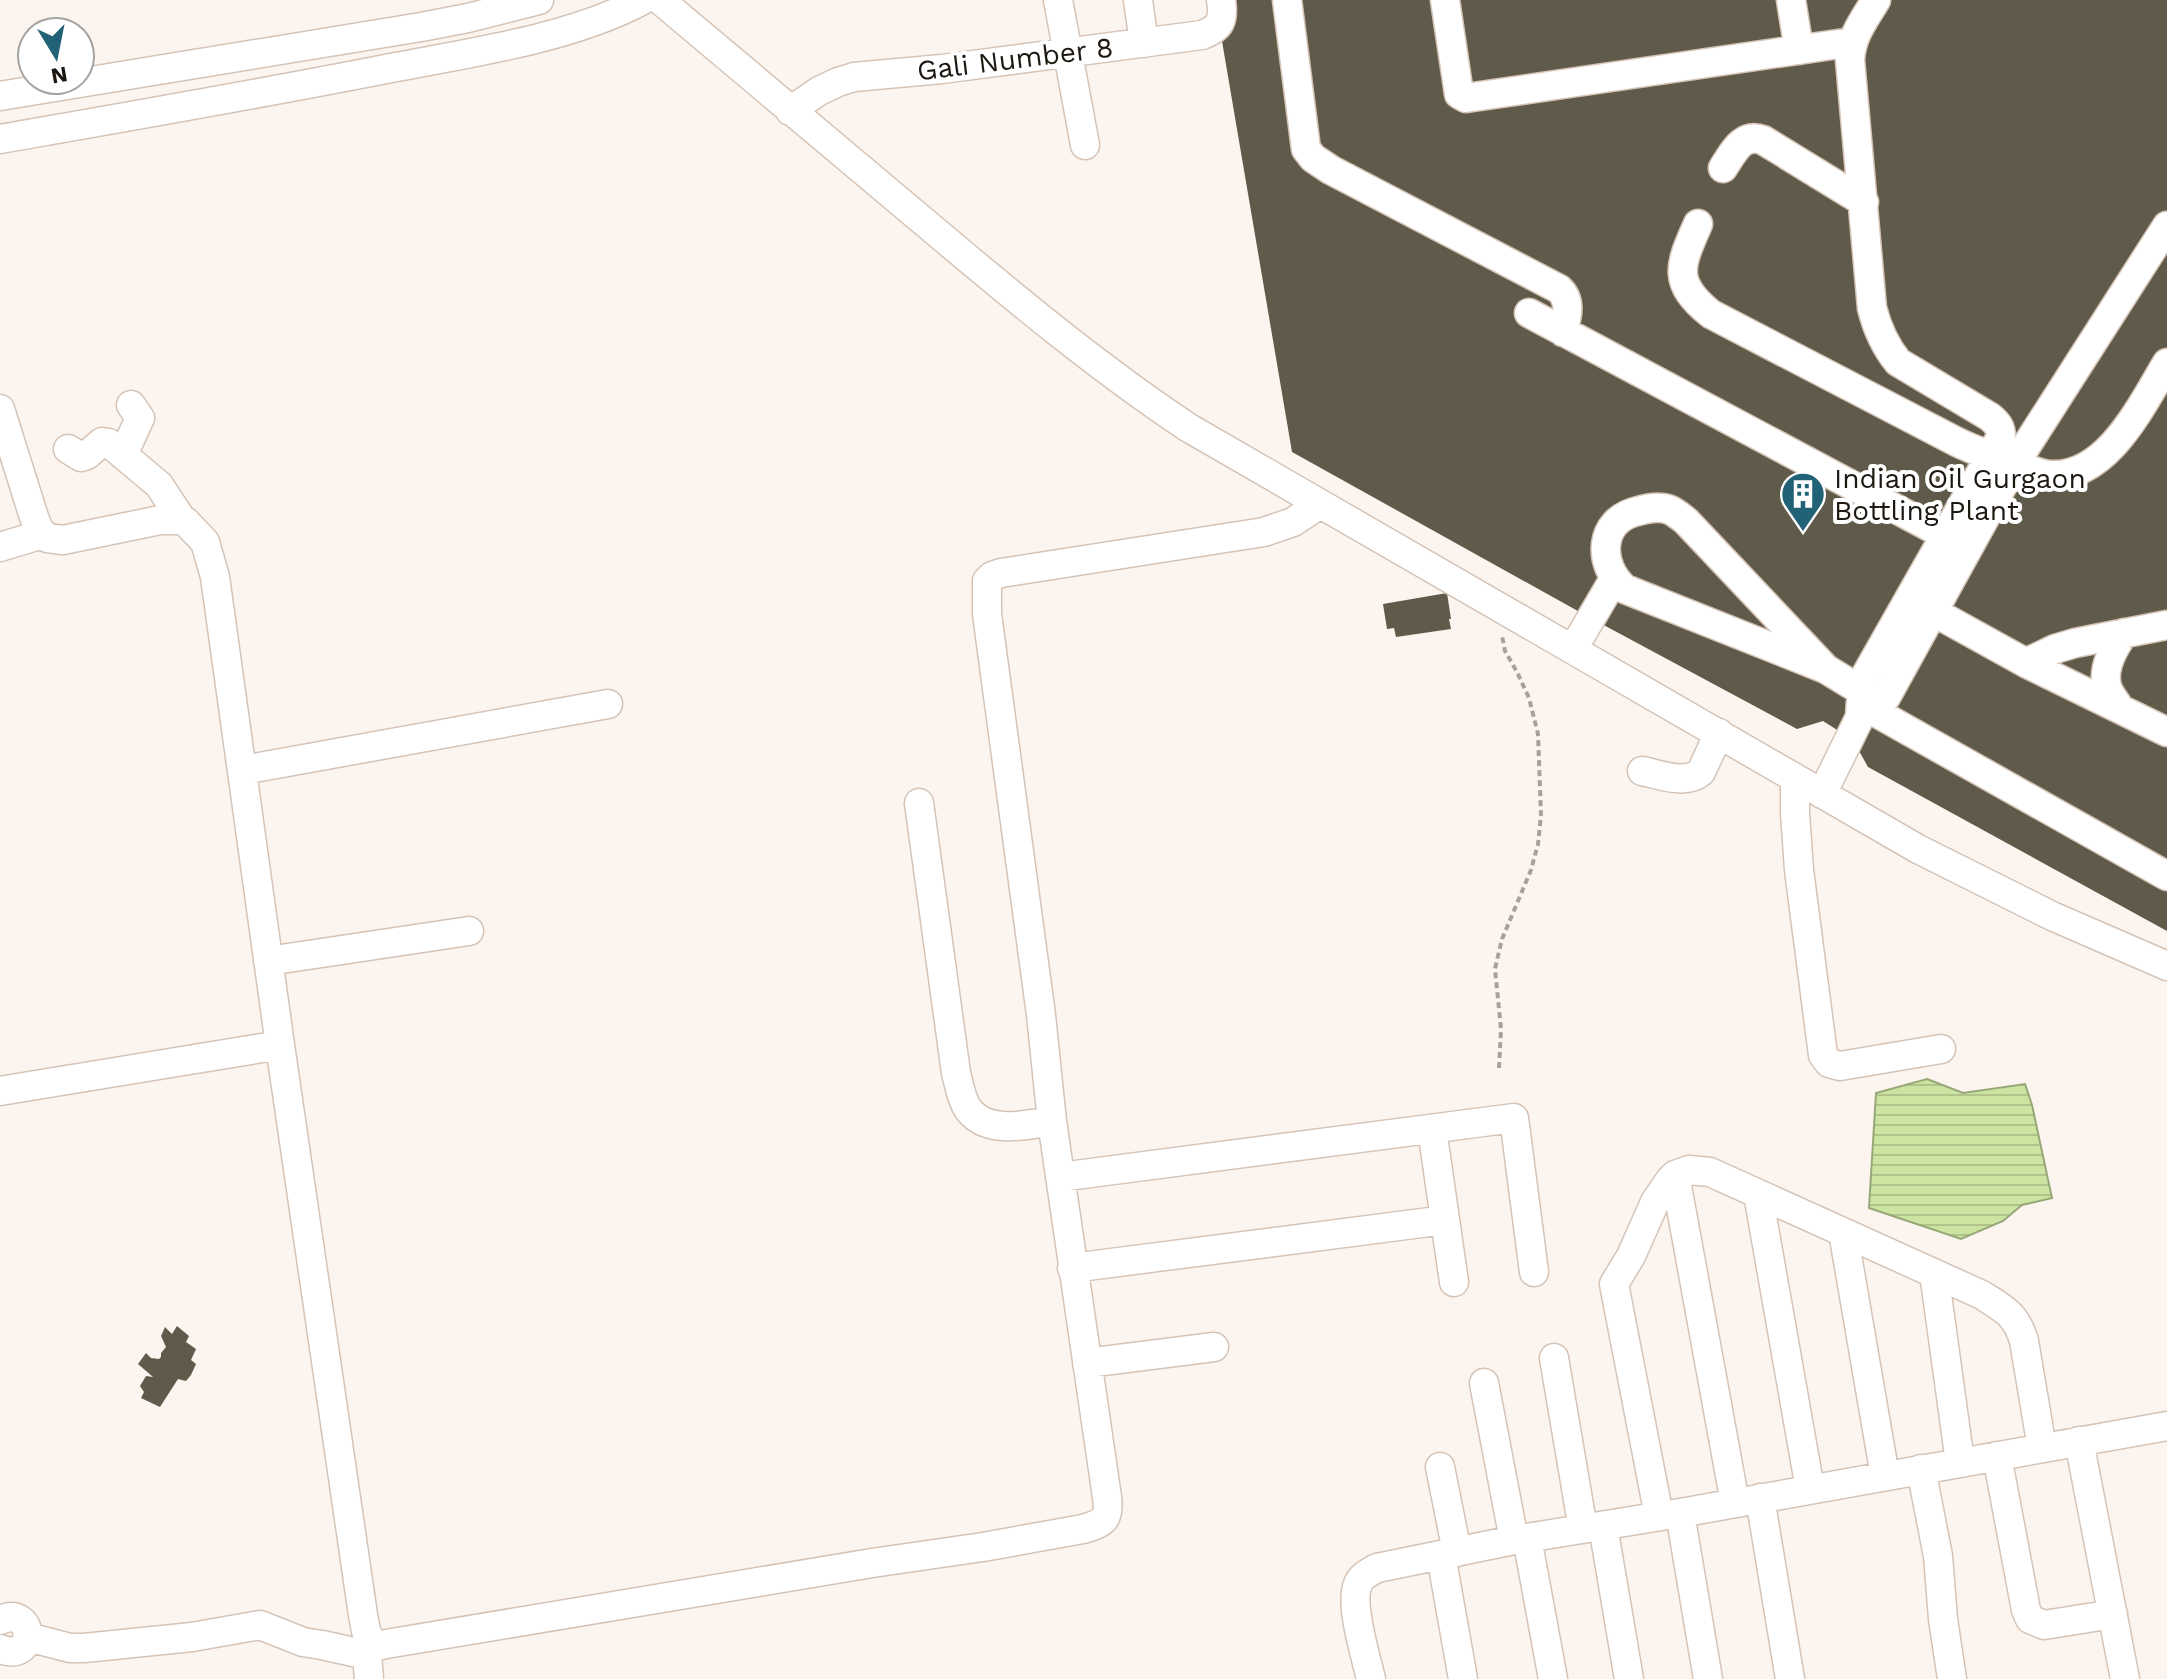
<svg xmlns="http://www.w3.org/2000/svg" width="2167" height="1679" font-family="'Work Sans',sans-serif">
	<defs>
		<pattern id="water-rules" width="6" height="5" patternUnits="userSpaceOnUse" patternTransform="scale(2)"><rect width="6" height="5" fill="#cce4a2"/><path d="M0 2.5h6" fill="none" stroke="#afc38b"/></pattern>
	</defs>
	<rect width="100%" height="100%" fill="#fcf5ef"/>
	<!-- water -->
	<path fill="url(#water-rules)" stroke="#98a777" stroke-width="2" d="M1927 1079 1963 1093 2025 1084 2032 1105 2052 1198 2022 1205 2003 1221 1961 1239 1869 1208 1876 1093Z"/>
	<!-- building -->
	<path fill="#5f5a49" d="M1215 0H2167V931L1868 767 1853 740 1823 721 1797 729 1585 615 1292 452Z
		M1447 593 1451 619H1449L1451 629 1396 637 1394 628 1387 629 1383 604Z
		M177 1326 189 1336 186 1342 196 1349 191 1360 196 1364 191 1375 186 1381 178 1379 160 1407 141 1398 144 1392 140 1386 146 1376 153 1377 138 1364 146 1353 151 1358 159 1359 161 1357V1353L166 1347 161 1336 165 1327 172 1334Z"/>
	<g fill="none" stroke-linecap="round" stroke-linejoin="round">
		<!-- minor casing -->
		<g stroke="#d5c3b6" stroke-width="31">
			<path id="minor" d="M660 0C751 77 843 154 935 231 1017 300 1100 369 1189 428L1918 849 2052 916 2167 966
				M1058 0 1085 145
				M1138 0 1144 43
				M1287 0 1306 149 1313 158 1331 170 1559 289C1572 301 1567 317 1563 332
				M1445 0 1459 94 1466 98 1852 42
				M1791 0 1799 50
				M0 96 421 27 468 18 539 0
				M790 111 819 91 838 82 854 77 942 69 1202 35C1221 28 1224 20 1221 0
				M0 139C132 116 265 93 396 67 475 52 572 38 643 0
				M1723 168C1733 153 1742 132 1763 140L1864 202
				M1698 224C1680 265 1671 282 1711 314L1957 442C1980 453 2003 461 2027 469 2035 471 2043 475 2051 475 2108 478 2142 404 2167 363
				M1529 313 1945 535
				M0 409 33 514 38 528 47 538 63 540 160 520H182L185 521 205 542 215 577 280 1045 363 1615 366 1631 374 1647
				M68 449 81 457 87 455 102 442 109 443 159 485 182 520
				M123 455 140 418 131 405
				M0 547 43 534
				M1932 611 2026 663 2167 732
				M1573 649 1614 579
				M2026 663 2055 649 2075 643 2167 625
				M1826 669 1625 589C1597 565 1598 520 1638 511 1648 508 1660 506 1670 510 1675 512 1681 517 1686 521L1826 669 1862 691
				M1870 709 2167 876
				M2120 709C2116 702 2109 694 2107 687 2102 668 2114 647 2124 633
				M1860 717 1886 697 2014 465 2167 226
				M243 770 608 704
				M1642 771C1661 775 1686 785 1701 772L1719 733
				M1795 778V813L1799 870 1823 1055 1829 1063 1840 1066 1941 1049
				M1822 794 1860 717 1862 682 2001 437C2001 427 1997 423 1990 417L1898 362C1885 346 1877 328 1872 308L1850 60C1851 36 1864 20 1876 0
				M919 803 956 1073C959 1084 961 1099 968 1109 987 1135 1026 1125 1052 1121
				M268 961 469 931
				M0 1091 280 1045
				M1432 1129 1454 1282
				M1675 1175 1735 1503
				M1060 1177 1514 1118 1534 1272
				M1758 1194 1810 1489
				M1843 1232 1885 1476
				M1072 1268 1445 1220
				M1934 1273 1960 1462
				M1554 1358 1583 1529
				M1087 1363 1214 1347
				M1484 1383 1514 1540
				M2079 1441 2125 1679
				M1997 1456 2026 1610 2030 1619 2044 1625 2113 1614
				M1440 1467 1457 1552
				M1921 1469 1938 1556 1943 1619 1952 1679
				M1760 1498 1790 1679
				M1680 1513 1708 1679
				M1659 1516 1614 1284 1631 1256 1655 1202 1670 1180 1675 1175 1689 1170 1710 1172 1982 1295C2004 1309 2016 1314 2024 1341L2042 1448
				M1603 1526 1629 1679
				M1527 1538 1553 1679
				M1441 1555 1463 1679
				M0 1620C35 1604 38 1664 0 1649
				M28 1637 70 1648H84L192 1637 260 1625 303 1642 322 1645 367 1655
				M369 1679 367 1655 374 1647 386 1644 872 1563 983 1547 1083 1529C1104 1523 1110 1519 1107 1497L1052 1121 1041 1015 987 614V581L992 576 1001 573 1264 532 1293 522 1320 504
				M1371 1679C1366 1657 1349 1604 1358 1584 1361 1576 1370 1572 1377 1568L1514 1540 1680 1513 2167 1426"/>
		</g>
		<!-- path -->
		<path stroke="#a8a19b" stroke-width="4" stroke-dasharray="6 4" stroke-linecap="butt" d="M1499 1068 1501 1029 1495 969 1502 939 1531 870 1538 844 1541 815 1538 734 1529 698 1517 672 1505 651 1502 636"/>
		<!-- minor -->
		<use href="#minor" stroke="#fff" stroke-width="28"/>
	</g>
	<!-- icons -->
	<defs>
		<g id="building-pin" transform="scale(2.3)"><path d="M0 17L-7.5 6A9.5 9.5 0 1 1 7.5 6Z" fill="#226277" stroke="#fff"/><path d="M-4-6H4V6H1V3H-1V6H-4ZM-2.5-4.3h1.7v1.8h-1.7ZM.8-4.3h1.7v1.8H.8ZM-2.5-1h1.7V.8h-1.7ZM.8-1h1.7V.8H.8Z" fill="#fff"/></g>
	</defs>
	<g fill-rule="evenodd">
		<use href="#building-pin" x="1803" y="494"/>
	</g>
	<g text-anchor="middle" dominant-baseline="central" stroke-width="8" stroke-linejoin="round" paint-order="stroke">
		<!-- street labels -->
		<g font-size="28" fill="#1e1813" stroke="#fff">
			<text transform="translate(1015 59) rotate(-7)">Gali Number 8</text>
		</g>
		<!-- poi labels -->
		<g font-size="28" fill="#1e1813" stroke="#fff" text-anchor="start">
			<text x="1834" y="478">Indian Oil Gurgaon<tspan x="1834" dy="32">Bottling Plant</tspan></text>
		</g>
	</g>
	<!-- north arrow -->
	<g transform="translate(56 56) rotate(170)"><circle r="38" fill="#ffffff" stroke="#a5a3a1" stroke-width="2"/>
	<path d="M0-6L14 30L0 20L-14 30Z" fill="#226277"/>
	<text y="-12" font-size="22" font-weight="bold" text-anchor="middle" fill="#1e1813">N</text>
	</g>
</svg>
